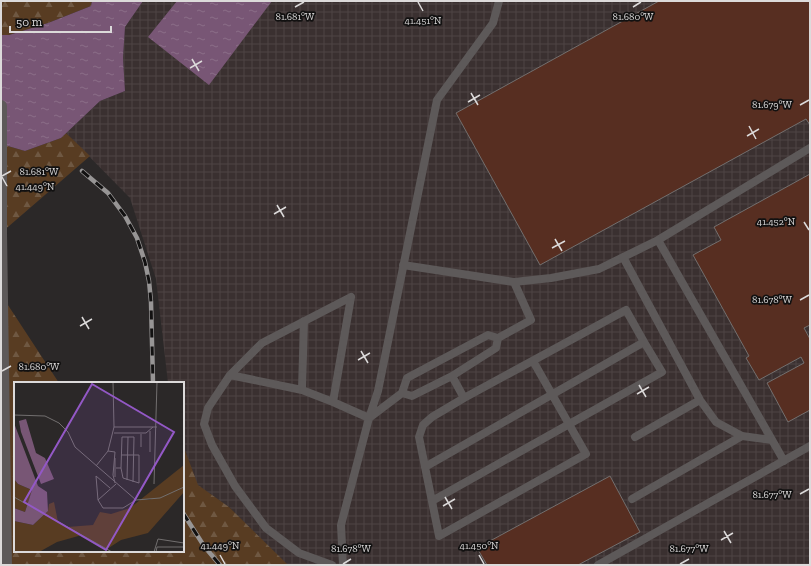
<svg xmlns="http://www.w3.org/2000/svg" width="811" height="566" font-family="'Zilla Slab',serif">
	<defs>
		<pattern id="industrial-grid" width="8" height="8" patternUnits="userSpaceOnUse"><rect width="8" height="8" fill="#3a3030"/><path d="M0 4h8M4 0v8" fill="none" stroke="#4d4444"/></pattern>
		<pattern id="forest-firs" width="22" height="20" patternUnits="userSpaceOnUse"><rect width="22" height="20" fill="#583c22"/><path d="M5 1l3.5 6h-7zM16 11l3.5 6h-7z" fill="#6f5842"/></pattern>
		<pattern id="water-ripples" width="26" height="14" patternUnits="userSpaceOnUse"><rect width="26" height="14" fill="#785675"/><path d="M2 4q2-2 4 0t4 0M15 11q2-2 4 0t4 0" fill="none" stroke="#8b6e88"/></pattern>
	</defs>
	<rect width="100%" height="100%" fill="#2b2828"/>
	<!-- industrial -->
	<path fill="url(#industrial-grid)" d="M143 1H810V565H288L286 564 229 507 197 485 183 445V383H168L156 279 130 198 66 133 100 101 125 91 123 58 125 27Z"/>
	<!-- forest -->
	<path fill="url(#forest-firs)" d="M1 1H92L91 6 48 23 9 35H1Z
		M66 133 90 156 1 233 2 296 59 383H15V551H183V445L198 485 229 507 288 565H6L3 396 1 394V144L25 151 61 138Z"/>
	<!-- water -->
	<path fill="url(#water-ripples)" d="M92 1H143L125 27 123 58 125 91 100 101 61 138 25 151 1 144V35H9L48 23 91 6Z
		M177 1H272L209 85 148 37Z"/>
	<!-- building -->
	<path fill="#572e21" stroke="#736f6e" d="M659 1H810V125L806 119 540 265 456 113Z
		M810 174V325L804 328 810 339V410L788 422 767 383 804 363 801 357 759 380 746 358 749 356 693 255 721 240 714 227Z
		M610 476 640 532 578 565H487L477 548Z"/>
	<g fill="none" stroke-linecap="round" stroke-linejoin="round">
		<!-- service -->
		<path stroke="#5d5959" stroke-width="8" d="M623 257 700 400 716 422 742 436 772 440
			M514 282 551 278 599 269 658 240
			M230 375 262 343 351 297
			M452 376 464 398 432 417 423 425 419 437 439 536 586 454 533 361
			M302 390 304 321
			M402 393 412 396 452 376 496 348 498 338
			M464 398 626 310 644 342
			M333 402 351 297
			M369 418 402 393 407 378 488 335 498 338 531 320 514 282 403 265
			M635 437 700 400
			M784 461 658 240 810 148
			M425 467 644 342 662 372 432 501
			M632 499 742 436
			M332 565 299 553 266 528 235 486 212 445 204 424 208 408 230 375 302 390 333 402 369 418
			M343 565 341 525 369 418 378 391 437 100 493 23 499 1
			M598 565 810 446"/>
		<!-- secondary -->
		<path stroke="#5d5959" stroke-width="12" d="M1 106V233L6 565"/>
		<!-- rail casing -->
		<g stroke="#979595" stroke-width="4.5">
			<path id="rail" d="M82 171 108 193 125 216 137 238 145 262 149 281 151 302 153 383
				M183 513 204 546 220 565"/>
		</g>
		<!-- rail -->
		<use href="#rail" stroke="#121111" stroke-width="3" stroke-dasharray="9" stroke-linecap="butt"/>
	</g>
	<!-- ticks -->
	<path fill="none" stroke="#dcdada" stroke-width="1.5" d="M418 2 423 11M295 7 304 2M633 7 641 2M192 59 199 71M190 68 202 61M471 93 478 105M468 102 480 95M800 105 809 100M749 126 756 139M747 136 759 129M2 176 11 171M2 177 7 186M277 205 284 217M274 214 286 207M804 222 809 230M555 239 562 251M552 248 565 241M800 300 809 295M82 317 89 329M80 326 92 319M361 351 368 363M358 360 370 353M2 371 11 366M639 385 646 397M637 394 649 387M800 494 809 489M445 497 452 509M443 506 455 499M724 531 731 543M721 540 733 533M220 555 225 564M479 555 484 564M343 564 351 559M680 564 689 559"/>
	<!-- overview -->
	<g transform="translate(14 382)">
		<rect width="170" height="170" fill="#2b2828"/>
		<path d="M170 83V105L146 116 126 118Z" fill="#583c22"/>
		<path d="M0 97 4 102 18 108 11 130 0 126ZM170 105V110L134 151 107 158 93 167 68 153 43 160 25 170H0V139L19 143 34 129 35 122 40 120 44 140 53 145 79 143 86 130 97 132 116 126 126 118H135Z" fill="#583c22"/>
		<path d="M12 37 22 71 31 76 40 97 27 102 7 50 5 39ZM0 41 24 104 33 110 34 129 19 143 0 139V126L11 130 18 108 4 102 0 97Z" fill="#785675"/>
		<path fill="none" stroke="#726f6f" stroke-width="1" d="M99 0 100 45H143M0 33 31 34 45 41 54 50 61 65 122 118 146 116 170 105M100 51H132L139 45M127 52V65M94 69 100 45M136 70V49M82 84 94 69 101 70 99 93 101 101M102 86H107L109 96 125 101V73H107M107 86 108 55H114M82 94 84 118M82 94 96 106M101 95V76M113 98 114 55H120L119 100M102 102 84 118 89 126H109L122 118M140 102 143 0M0 115 98 170M140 170 144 157 170 161M142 170 143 165H170"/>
		<path fill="#9358c6" fill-opacity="0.15" stroke="#9358c6" stroke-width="2" d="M78 2 160 50 92 168 10 120Z"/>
		<rect width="170" height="170" fill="none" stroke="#dcdada" stroke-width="2"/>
	</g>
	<g font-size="10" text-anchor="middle" fill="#dcdada" stroke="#121111" stroke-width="3.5" stroke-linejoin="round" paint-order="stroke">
		<text x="295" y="20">81.681°W</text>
		<text x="633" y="20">81.680°W</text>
		<text x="423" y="24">41.451°N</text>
		<text x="772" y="108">81.679°W</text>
		<text x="39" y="175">81.681°W</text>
		<text x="35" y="190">41.449°N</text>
		<text x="776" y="225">41.452°N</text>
		<text x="772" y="303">81.678°W</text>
		<text x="39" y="370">81.680°W</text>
		<text x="772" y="498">81.677°W</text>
		<text x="220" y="549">41.449°N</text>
		<text x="479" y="549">41.450°N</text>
		<text x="351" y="552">81.678°W</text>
		<text x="689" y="552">81.677°W</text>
	</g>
	<!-- border -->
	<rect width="811" height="566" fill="none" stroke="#dcdada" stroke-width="4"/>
	<!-- scale -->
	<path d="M10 26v6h101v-6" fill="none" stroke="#dcdada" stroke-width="2"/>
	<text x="16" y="26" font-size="12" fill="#dcdada" stroke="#121111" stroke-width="3" paint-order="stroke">50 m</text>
</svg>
